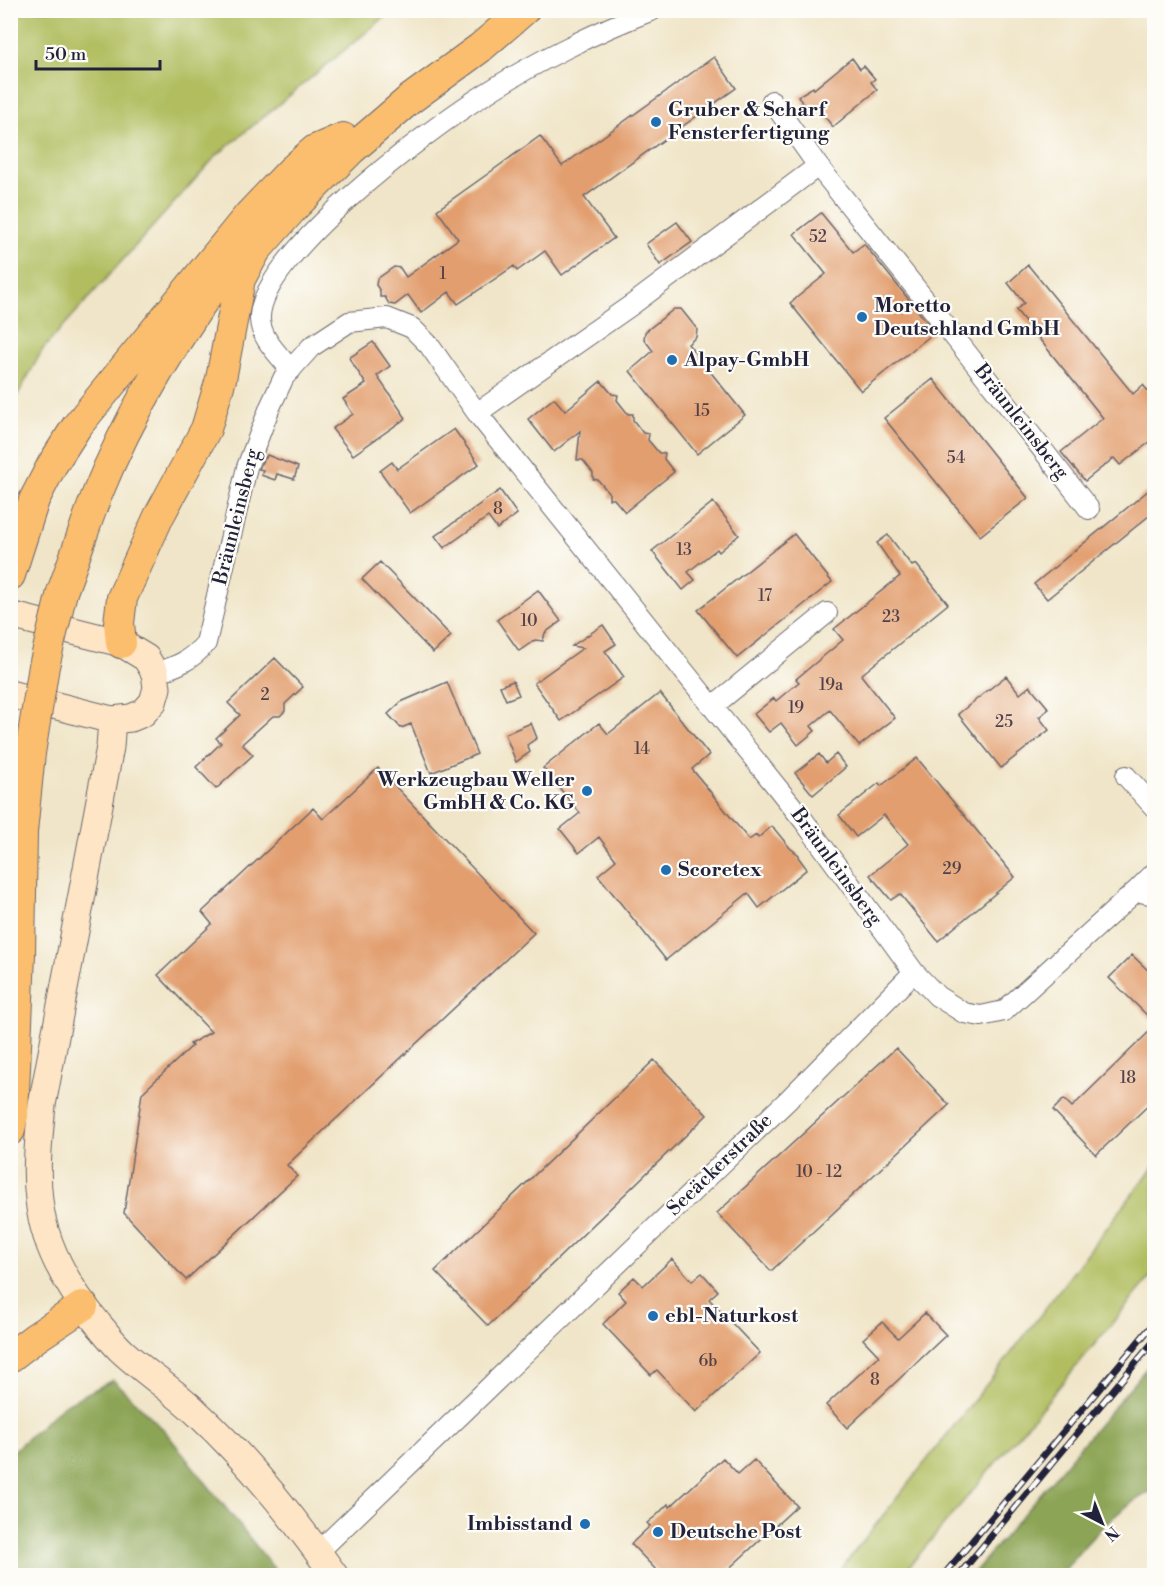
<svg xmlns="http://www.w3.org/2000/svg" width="1165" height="1586" font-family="'Libre Bodoni',serif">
	<rect width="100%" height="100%" fill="#fdfcf7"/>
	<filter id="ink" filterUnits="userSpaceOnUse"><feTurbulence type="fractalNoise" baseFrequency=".0167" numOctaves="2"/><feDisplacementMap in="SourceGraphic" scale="12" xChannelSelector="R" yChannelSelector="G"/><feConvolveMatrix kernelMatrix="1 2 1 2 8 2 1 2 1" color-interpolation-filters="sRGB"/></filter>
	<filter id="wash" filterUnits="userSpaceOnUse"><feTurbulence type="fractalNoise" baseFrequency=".008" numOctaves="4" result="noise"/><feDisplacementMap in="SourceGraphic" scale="24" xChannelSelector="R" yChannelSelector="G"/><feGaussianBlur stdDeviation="1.35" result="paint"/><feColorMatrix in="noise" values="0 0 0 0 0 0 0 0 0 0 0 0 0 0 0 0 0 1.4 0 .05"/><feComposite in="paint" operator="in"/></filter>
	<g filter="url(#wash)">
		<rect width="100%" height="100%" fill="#f0e5c8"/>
		<!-- green -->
		<path fill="#b1bd5e" stroke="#6a704c" stroke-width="1.5" d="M31 10 392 11 216 156 43 349 11 407V17Z
			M1154 1166V1273L902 1575H836L1002 1365Z"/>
		<!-- forest -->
		<path fill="#8ca455" stroke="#576348" stroke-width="1.5" d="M1154 1359V1490C1117 1507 1085 1543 1061 1575H972Z
			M113 1380 164 1430 279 1575H11V1453L64 1405Z"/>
		<g id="blocks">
			<!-- building -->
			<path fill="#e29e6e" d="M714 57 736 88 584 197 614 238 562 275 545 251 517 271 514 266 458 304 449 292 421 313 408 295 395 305 389 304 385 297H380V291L376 285 377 279 394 267 400 268 406 277 458 239 437 210 489 173 540 136 562 166Z
				M852 58 860 69 864 66 875 79 871 82 877 90 833 127 816 106 808 112 798 96 813 87 814 89Z
				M821 213 853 252 864 244 935 332 861 391 790 303 826 274 794 234Z
				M677 222 692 242 660 265 646 244Z
				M1028 265 1133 394 1143 385 1155 399V438L1120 465 1114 458 1085 481 1061 452 1103 418 1016 310 1024 303 1008 283Z
				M674 309H681L697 329 696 337 688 344 745 415 697 454 630 371 653 351 644 339 645 332Z
				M373 342 390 366 377 376 406 418 353 455 332 429 353 414 343 399 366 384 349 358Z
				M933 379 1028 498 980 536 884 418Z
				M601 381 612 394 618 395 617 400 628 414H633V420L643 433 649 434 648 440 659 453H665L664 459 674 472 625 512 614 499H609V493L598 480 593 479V473L583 460H577L580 431 554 452 528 419 554 398 565 411Z
				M454 429 479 464 410 513 380 471 392 462 397 469Z
				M267 455 298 467 294 479 277 474 275 480 261 475 263 470 259 469 264 457 266 458Z
				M1155 485V511L1047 599 1034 584Z
				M500 490 517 514 497 529 488 517 444 548 435 536Z
				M713 502 739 535 719 552 717 549 688 572 695 580 683 590 652 551Z
				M794 534 832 582 737 658 698 610Z
				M888 535 912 566 916 564 948 604 861 675 895 718 859 746 830 710 811 726 815 731 798 745 781 723 769 732 754 714 774 698 776 701 799 682 796 679 843 640 834 629 900 576 877 543Z
				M380 562 451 636 433 653 362 579Z
				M538 590 561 621 545 633 543 641 535 640 519 651 497 620Z
				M603 625 616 644 605 651 624 677 561 721 534 683 583 648 572 646Z
				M275 658 303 687 285 704V711L280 716H273L242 744 253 755 216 789 196 767 221 743 216 738 240 715 228 703Z
				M1006 676 1020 694 1030 686 1049 709 1039 717 1049 730 1001 768 958 714Z
				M513 681 519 695 506 700 500 686Z
				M447 682 477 754 431 773 411 724 401 728 388 714 401 702Z
				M660 693 709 755 692 769 749 840 756 835 758 838 772 826 790 848 799 855 798 857 807 869 759 908 748 893 666 960 598 875 616 860 599 837 579 853 560 829 580 813 543 768 599 723 608 734Z
				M531 723 537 738 527 745 530 752 516 762 505 734Z
				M819 754 826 763 836 754 846 767 813 795 795 773Z
				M917 758 1015 877 938 941 900 894 891 900 870 875 908 844 884 815 856 837 839 815 879 783 881 786Z
				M378 768 534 933 287 1165 297 1176 186 1280 124 1213 142 1093 192 1046 190 1044 211 1032 158 975 212 924 202 912 313 808 323 819Z
				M1132 955 1155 977V1023L1109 978Z
				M1155 1026V1099L1096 1155 1053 1110 1064 1099 1072 1107Z
				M896 1048 949 1105 771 1271 717 1213Z
				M654 1060 707 1115 488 1326 435 1271Z
				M672 1259 692 1281 702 1273 718 1291 709 1299 760 1353 696 1412 657 1370 651 1375 603 1324 626 1301 618 1292 634 1277 643 1286Z
				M925 1313 946 1335 847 1428 826 1405 879 1356 863 1339 882 1322 898 1338Z
				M723 1458 738 1474 754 1460 797 1506 722 1575H661L631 1544 650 1526 647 1523 657 1515 668 1504 670 1507Z"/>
		</g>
	</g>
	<g filter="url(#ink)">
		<use href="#blocks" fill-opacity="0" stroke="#6a666c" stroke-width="1.5"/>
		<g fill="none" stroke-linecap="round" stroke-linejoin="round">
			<!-- street casing -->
			<g stroke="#6a666c" stroke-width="22">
				<path id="street" d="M772 101 818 166 934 311 1089 509
					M291 370C280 356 261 339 260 320 256 258 431 128 482 96 533 63 597 31 653 10
					M477 413 633 304 818 166
					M155 673C178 666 190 661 206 643L247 467 270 407 284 377 311 347 349 322 387 318 412 328 429 345 477 413 804 821 914 972 937 996 964 1013 981 1016 1004 1011 1136 891
					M713 706 827 613
					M1126 776 1154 807
					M1154 873 1136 891 1154 895
					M318 1552 788 1100 914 972"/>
			</g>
			<!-- secondary casing -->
			<g stroke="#6a666c" stroke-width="29">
				<path id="secondary" d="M10 615 121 643 146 658 155 673 157 688 153 702 143 713 131 718 112 720 10 694
					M112 720 110 747 42 1105C39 1137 35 1169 39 1200 44 1248 69 1289 99 1325 107 1334 114 1344 123 1352 147 1374 174 1391 197 1413 249 1461 294 1518 335 1576"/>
			</g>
			<!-- primary casing -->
			<g stroke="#6a666c" stroke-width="32">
				<path id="primary" d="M10 575 34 500 52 465 77 426 249 215 291 171 315 150 343 138
					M62 592C74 560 84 528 96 497 132 407 185 322 243 245
					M121 643 119 623 122 598 159 516 206 429 221 379 240 279 256 250 295 206 352 149 409 100 480 48 524 10
					M10 1130 13 1114 20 954 22 832 30 753
					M10 1357 35 1338 83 1306"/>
			</g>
			<!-- street -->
			<use href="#street" stroke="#fff" stroke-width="20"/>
			<!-- secondary -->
			<use href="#secondary" stroke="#fde5c5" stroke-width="27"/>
			<!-- primary -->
			<use href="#primary" stroke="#fbbe6e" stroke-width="30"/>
			<!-- rail casing -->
			<g stroke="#22223b" stroke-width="7">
				<path id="rail" d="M943 1576 1154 1323
					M958 1576 1154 1341"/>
			</g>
			<!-- rail -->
			<use href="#rail" stroke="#fdfcf7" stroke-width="4.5" stroke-dasharray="14" stroke-linecap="butt"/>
			<!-- primary-bridge casing -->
			<g stroke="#6a666c" stroke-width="32" stroke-linecap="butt">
				<path id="primary-bridge" d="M30 753 44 666 62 592"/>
			</g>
			<!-- primary-bridge -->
			<use href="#primary-bridge" stroke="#fbbe6e" stroke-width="30"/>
		</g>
	</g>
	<!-- markers -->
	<g fill="#1f6fb2" stroke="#fdfcf7" stroke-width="2">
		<circle cx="656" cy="122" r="6"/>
		<circle cx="862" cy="317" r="6"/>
		<circle cx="672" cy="360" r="6"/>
		<circle cx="587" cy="791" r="6"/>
		<circle cx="666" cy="870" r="6"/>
		<circle cx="653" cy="1316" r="6"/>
		<circle cx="585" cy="1524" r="6"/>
		<circle cx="658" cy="1532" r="6"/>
	</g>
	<g text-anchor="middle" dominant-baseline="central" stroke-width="4.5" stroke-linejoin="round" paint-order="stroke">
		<!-- number labels -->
		<g font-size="16" fill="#524148">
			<text x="818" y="237">52</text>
			<text x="443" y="274">1</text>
			<text x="702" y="411">15</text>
			<text x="956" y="458">54</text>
			<text x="498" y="509">8</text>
			<text x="684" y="550">13</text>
			<text x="765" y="596">17</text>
			<text x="891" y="617">23</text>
			<text x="529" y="621">10</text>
			<text x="831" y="685">19a</text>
			<text x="265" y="695">2</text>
			<text x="796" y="708">19</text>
			<text x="1004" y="722">25</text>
			<text x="642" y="749">14</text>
			<text x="952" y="869">29</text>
			<text x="1128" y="1078">18</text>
			<text x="819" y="1172">10 - 12</text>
			<text x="708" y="1361">6b</text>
			<text x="875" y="1380">8</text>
		</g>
		<!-- poi labels -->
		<g font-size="20" font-weight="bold" fill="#22223b" stroke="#fdfcf7" text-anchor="start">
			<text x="668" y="110">Gruber &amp; Scharf<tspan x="668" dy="23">Fensterfertigung</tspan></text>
			<text x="874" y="306">Moretto<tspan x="874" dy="23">Deutschland GmbH</tspan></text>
			<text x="684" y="360">Alpay-GmbH</text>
			<text x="575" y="780" text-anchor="end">Werkzeugbau Weller<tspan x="575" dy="23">GmbH &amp; Co. KG</tspan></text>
			<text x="678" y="870">Scoretex</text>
			<text x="665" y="1316">ebl-Naturkost</text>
			<text x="573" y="1524" text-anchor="end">Imbisstand</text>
			<text x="670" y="1532">Deutsche Post</text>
		</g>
		<!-- street labels -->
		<g font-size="20" fill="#22223b" stroke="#fdfcf7">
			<text transform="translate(1021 422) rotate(52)">Bräunleinsberg</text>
			<text transform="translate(237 517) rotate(-76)">Bräunleinsberg</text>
			<text transform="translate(836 867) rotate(54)">Bräunleinsberg</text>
			<text transform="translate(720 1165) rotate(-44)">Seeäckerstraße</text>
		</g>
	</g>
	<!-- margin -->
	<rect width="1165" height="1586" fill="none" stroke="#fdfcf7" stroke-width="36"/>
	<!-- north arrow -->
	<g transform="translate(1102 1523) rotate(138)" stroke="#fdfcf7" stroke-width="4.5" paint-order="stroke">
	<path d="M0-4.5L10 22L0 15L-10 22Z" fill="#22223b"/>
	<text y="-9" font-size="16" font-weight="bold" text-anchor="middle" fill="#22223b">N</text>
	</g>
	<!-- scale -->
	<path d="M36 60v9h124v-9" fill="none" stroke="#22223b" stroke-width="3"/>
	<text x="45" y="60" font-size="18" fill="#22223b" stroke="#fdfcf7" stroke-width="4.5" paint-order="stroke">50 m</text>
</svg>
